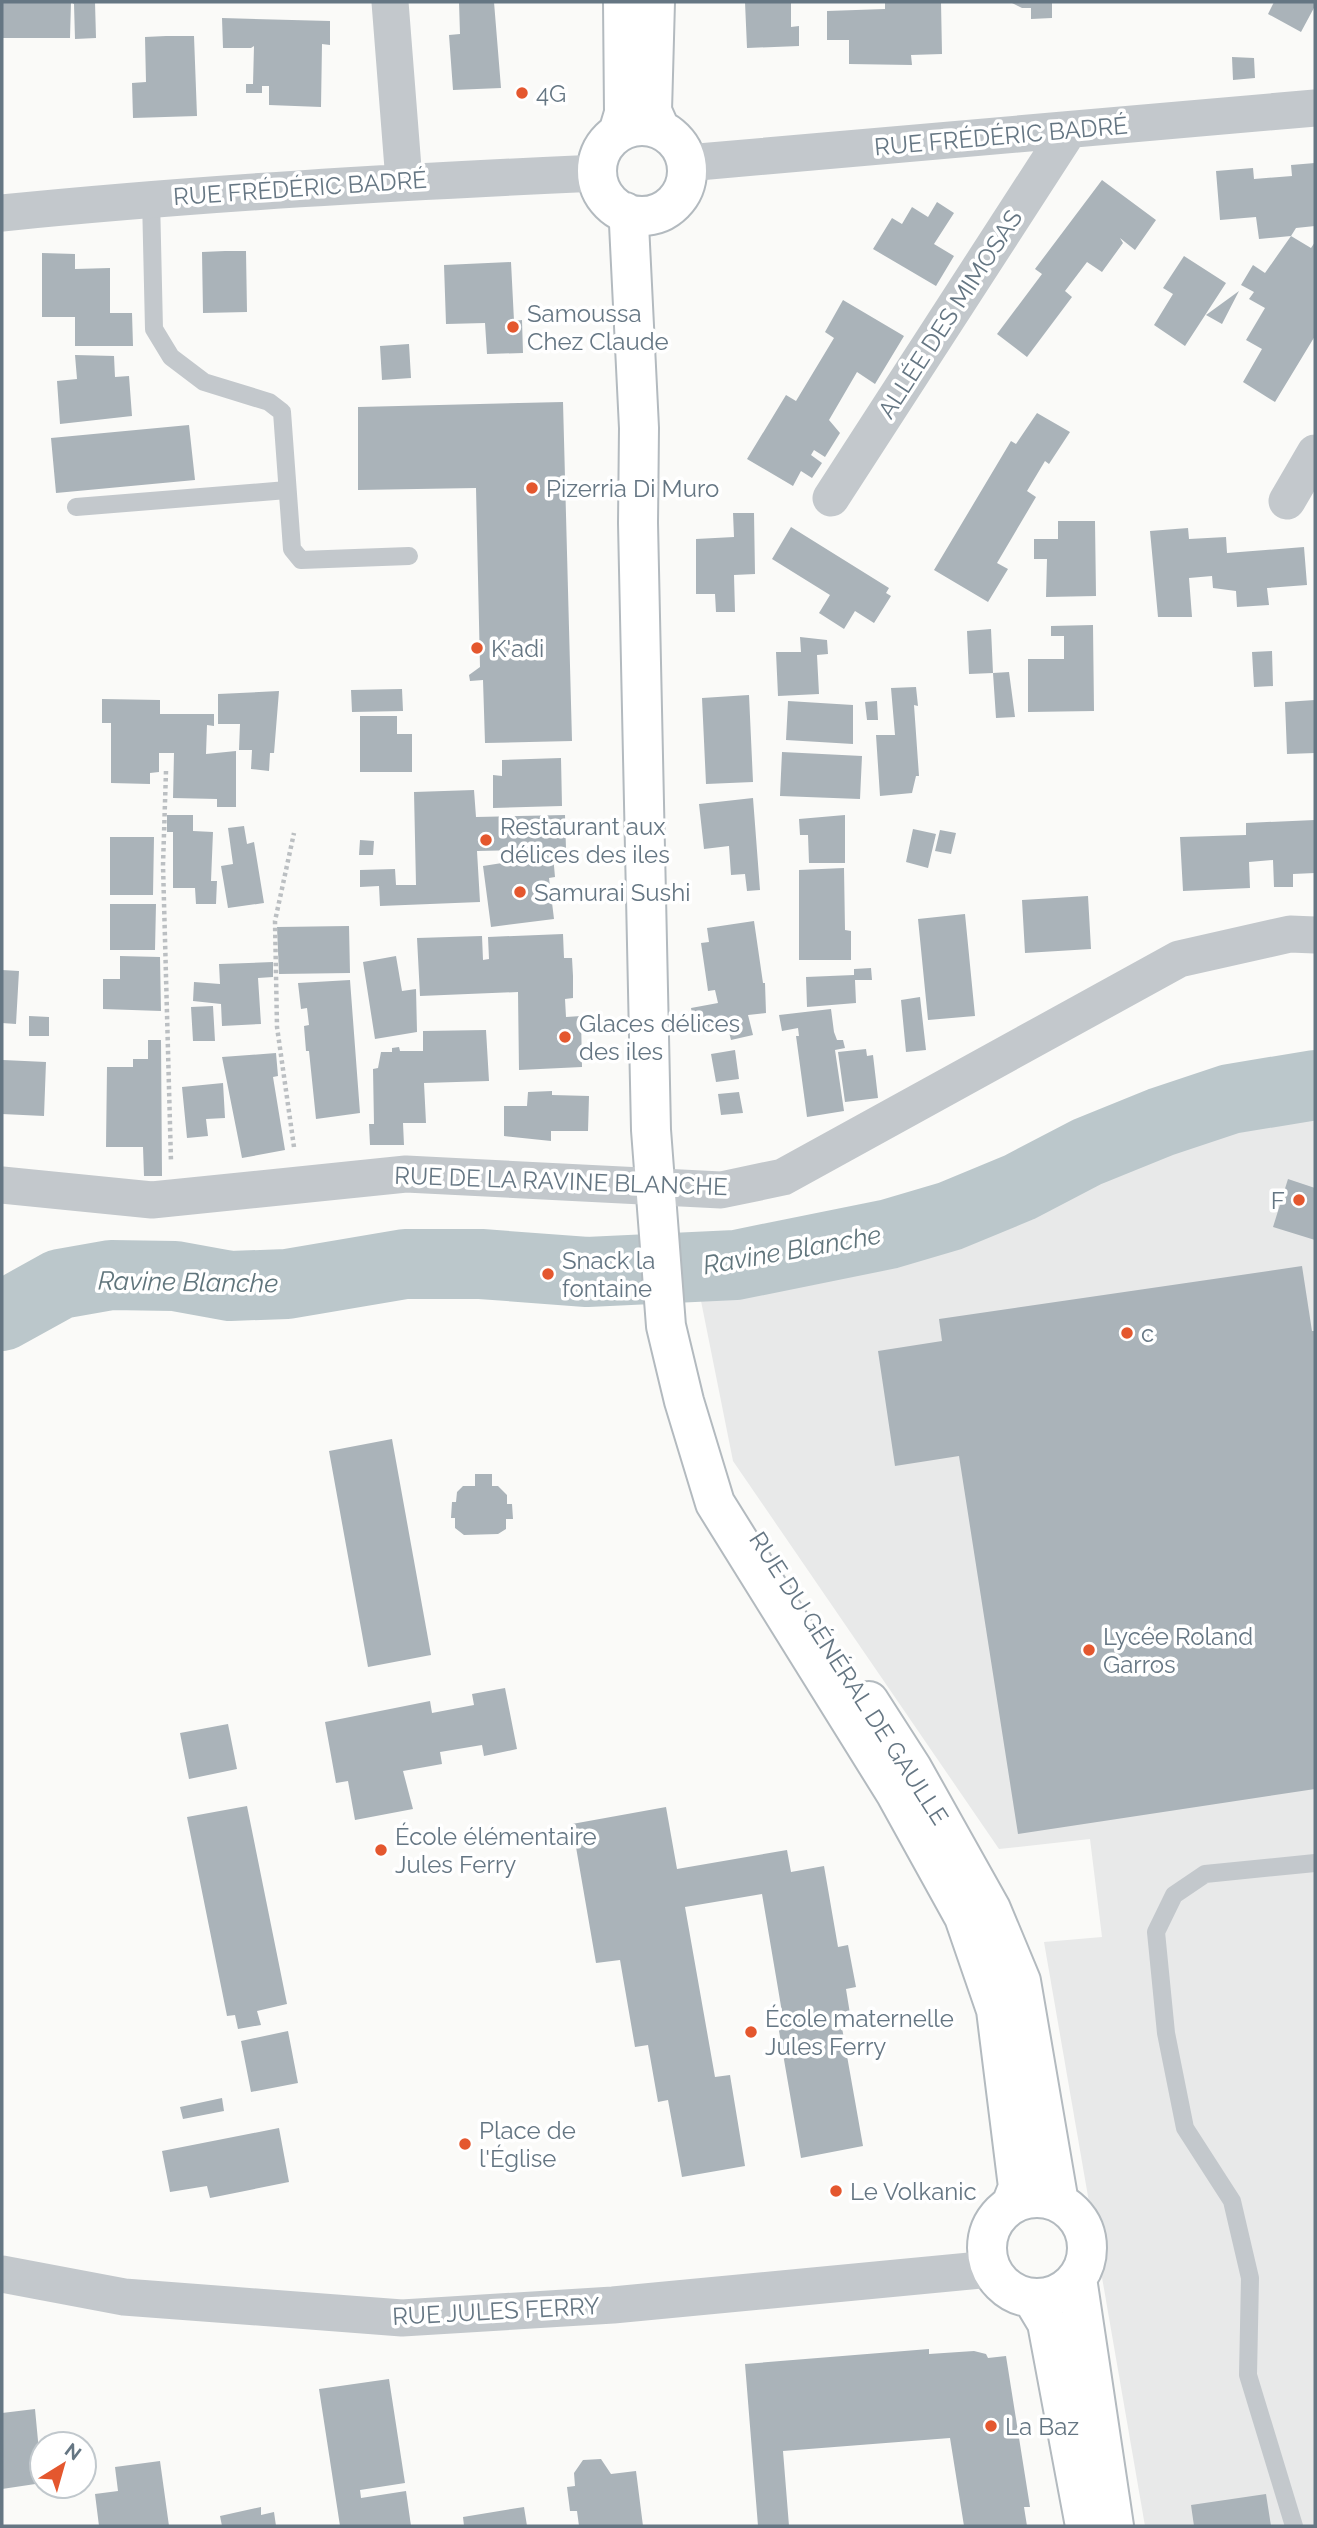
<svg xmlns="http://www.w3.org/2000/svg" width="1317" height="2528" font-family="Raleway,sans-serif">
	<rect width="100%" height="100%" fill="#fafaf8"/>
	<!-- built -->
	<path fill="#e8e9e9" d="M1315 1115V2526H1145L1044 1942 1102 1937 1090 1839 999 1849 733 1461 700 1296 925 1250 1189 1140Z"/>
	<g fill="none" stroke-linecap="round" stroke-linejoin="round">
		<!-- river -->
		<path stroke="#bbc7cb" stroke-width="70" d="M2 1316 60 1284 111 1275 175 1276 230 1286 287 1284 405 1264H481L587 1272 736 1265 889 1234 950 1216 1020 1187 1087 1152 1161 1122 1230 1099 1315 1085"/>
	</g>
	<!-- building -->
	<path fill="#aab3b9" d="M3 2H71L70 38H2Z
		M71 2H95L96 38 75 39 74 4Z
		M459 2H494L501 88 453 90 449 35 460 34Z
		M745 2H791V27L799 26V46L747 48Z
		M885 2H941L942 54 911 55 912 65 849 64V40H827V11L885 9Z
		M1010 2H1052V18L1031 19V8H1022Z
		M1274 2H1315V6L1301 32 1268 14Z
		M222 18 330 21V45L322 44 321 107 269 105V86H262V93H246V84H253L254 46 251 48H223Z
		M166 36H194L197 116 133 118 132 83 146 82 145 37Z
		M1232 57 1254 58 1255 78 1233 80Z
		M1315 163V226L1296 228 1291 236 1311 248 1315 242V336L1275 402 1243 382 1262 349 1246 340 1265 308 1249 299 1254 292 1241 285 1253 265 1265 273 1291 236 1259 239 1256 217 1220 220 1216 171 1253 168 1254 179 1292 176 1291 165Z
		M1102 180 1156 220 1135 250 1120 238 1123 243 1102 272 1087 262 1065 291 1072 297 1027 357 997 334 1042 274 1035 269Z
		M937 202 954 213 934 244 954 256 936 286 873 249 892 218 902 224 912 207 928 217Z
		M225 251H246L247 312 203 313 202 252Z
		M42 253 75 254V269L110 268V313H132L133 346H75V317H42Z
		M1184 256 1226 283 1185 346 1154 325 1173 294 1163 288Z
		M511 262 514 321 522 320 523 353 487 354 485 323 446 324 444 265Z
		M1239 291 1222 324 1206 315Z
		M843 300 904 336 875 384 857 372 829 420 840 433 825 457 814 450 811 455 822 463 812 478 801 471 793 486 747 459 786 395 796 401 834 338 825 332Z
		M409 344 411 378 382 380 380 346Z
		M75 355 114 356 115 377 129 376 132 416 60 424 57 381 77 379Z
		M563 402 572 741 485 743 483 680 470 681 469 675 480 667 476 488 358 490V407Z
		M1037 413 1070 432 1049 464 1045 461 1027 491 1036 497 997 563 1008 569 988 602 934 570 1011 441 1016 444Z
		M189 425 195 480 56 493 51 438Z
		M733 513H754L755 574 734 575 735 612H716L715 594H696V539L734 537Z
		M1058 521H1095L1096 596 1046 597 1047 559H1034V539H1058Z
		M791 527 889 588 886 593 891 596 874 623 855 611 844 629 819 613 830 595 772 559Z
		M1188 528 1189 539 1226 537 1227 553 1304 547 1307 585 1267 588 1269 605 1237 607 1236 591 1213 588 1212 576 1189 578 1192 617H1158L1150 531Z
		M1093 625 1094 711 1028 712V659H1064V636H1051V626Z
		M991 629 993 673 969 674 967 631Z
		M800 637 827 640 828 654 817 655 819 694 778 696 776 652H801Z
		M1272 651 1273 686 1254 687 1252 652Z
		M1009 672 1015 717 996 718 993 673Z
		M916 687 918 706 914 705 919 776H916L912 793 880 796 876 735H895L891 688Z
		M402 689 403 711 352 712 351 690Z
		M279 691 274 753H270L269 771 251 769 252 750H239L240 724H218V694Z
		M749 695 753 782 706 784 702 698Z
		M102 699 160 700V714H214V726L207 725 206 754 236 751V807H217V799L173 798 174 753H159V772L150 773V784L111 783V723H102Z
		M1315 700V753L1287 754 1285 702Z
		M788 701 853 705V744L786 740Z
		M877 701 878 720H867L865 702Z
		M360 716H397V734H412V772H360Z
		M782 752 862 756 860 799 780 796Z
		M561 758 562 806 493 808V775L502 776V760Z
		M474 790 476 817 565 815 566 849 477 851 480 902 380 906 379 886 360 887V870L395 869 396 885H416L414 792Z
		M753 798 760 890 747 891 745 874 731 875 729 846 704 849 699 804Z
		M167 815H193V831L213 832 211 881H217L216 904H196L195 888H173V832H167Z
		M845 815V863H809L808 835H800L799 819Z
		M1315 820V873L1293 874V887H1274L1273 860 1249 862 1250 888 1183 891 1180 837 1246 835V823Z
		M244 826 247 844 254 842 264 903 228 908 221 866 233 864 228 828Z
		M913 829 936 834 928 868 906 862Z
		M940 830 956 833 951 854 935 851Z
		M110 837H154L153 895H110Z
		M360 840 374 841 373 855H359Z
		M553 855 555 877 549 878 554 919 491 927 483 866 527 859 526 856Z
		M844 868 845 930 851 931V960H799V870Z
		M1088 896 1091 949 1025 953 1022 900Z
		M110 904H156L155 950H110Z
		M965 914 975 1016 928 1020 918 919Z
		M754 921 763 983H765L766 1013 748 1015 753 1035 731 1040 726 1020 713 1022 714 1027 695 1030 691 1008 718 1003 715 990 708 991 701 943 709 942 707 928Z
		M349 926 350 973 279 974 277 927Z
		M563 934 564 958H572L573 976V998L565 999 566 1017 581 1016 582 1067 519 1070 518 992 420 996 417 938 482 936 483 960 489 959 488 937Z
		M120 956 160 957 161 1011 103 1009V979H120Z
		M396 956 402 991 416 989 417 1032 375 1039 363 962Z
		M273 962V977L258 978 261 1024 222 1026 221 1004 193 1001 194 982 220 984 219 964Z
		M871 968 872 980H855L856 1003 807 1007 806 977 854 975V969Z
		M2 970 19 971 16 1024 2 1023Z
		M350 980 360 1113 316 1119 309 1051H306L304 1026 309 1025 307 1008 301 1009 298 983Z
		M920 997 926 1050 906 1052 901 1000Z
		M213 1006 215 1041H193L191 1007Z
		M831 1009 834 1032 837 1040H843L845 1048 835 1050 844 1111 807 1117 796 1036H799L798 1028 782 1031 779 1015Z
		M29 1016 49 1017V1036H29Z
		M486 1030 489 1081 424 1083 426 1123H403L404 1145H370L369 1124H374L373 1069 378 1068 381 1052H392V1048L399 1047 400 1051H423V1031Z
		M148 1040H161L162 1176H144L143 1147H106L107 1067H133V1059H148Z
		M866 1049 867 1056 873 1055 878 1098 845 1102 838 1052Z
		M735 1050 739 1079 716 1082 711 1054Z
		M276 1053 278 1076 273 1077 285 1150 242 1158 222 1057Z
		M3 1060 46 1062 44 1116 2 1114Z
		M223 1083 225 1118 206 1119 208 1136 187 1138 182 1087Z
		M552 1091V1095L589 1096 588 1131H551V1141L504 1136V1106H527L528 1092Z
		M739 1092 743 1113 721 1115 718 1094Z
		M1288 1179 1315 1188V1240L1273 1227Z
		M1302 1266 1312 1331H1315V1789L1018 1834 959 1456 895 1466 878 1351 942 1341 939 1319Z
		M392 1439 431 1655 368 1667 329 1451Z
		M475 1474H492V1486H498L507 1495V1504H512L513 1519H506V1529L498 1534 464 1535 455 1528V1518H451L452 1502H456L457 1492 463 1486H475Z
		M505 1688 517 1749 484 1756 482 1745 440 1752 442 1764 403 1771 413 1809 355 1820 348 1781 336 1783 325 1722 430 1701 432 1713 474 1705 472 1694Z
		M228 1724 237 1769 189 1779 180 1733Z
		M247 1806 287 2004 257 2011 261 2025 238 2029 235 2015 227 2016 187 1817Z
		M666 1807 677 1869 787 1850 791 1872 824 1866 838 1947 848 1945 856 1987 846 1989 851 2020 841 2022 863 2146 801 2158 778 2025 784 2024 762 1894 685 1907 715 2077 730 2075 745 2166 682 2177 668 2100 658 2102 648 2045 635 2047 620 1960 596 1963 572 1824Z
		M288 2031 298 2083 251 2092 241 2041Z
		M222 2098 224 2111 183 2119 180 2107Z
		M279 2128 289 2182 210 2198 207 2186 170 2192 162 2151Z
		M929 2349V2354L974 2351 986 2354 988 2358 1006 2356 1030 2507H1024L1027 2526H964L950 2438 783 2451 789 2526H758L745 2364Z
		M389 2379 405 2483 360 2490 361 2498 406 2491 411 2526H340L319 2389Z
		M35 2409 42 2483 2 2489V2413Z
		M601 2459 611 2474 636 2471 643 2526H579L577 2511H570L567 2487 575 2486 574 2473 583 2460Z
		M160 2461 169 2526H99L95 2494 118 2491 115 2467Z
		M1266 2494 1271 2526H1194L1191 2505Z
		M261 2507V2515L274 2512 276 2526H222L220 2516Z
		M524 2507 527 2526H464L463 2517Z"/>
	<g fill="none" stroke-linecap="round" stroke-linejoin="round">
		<!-- secondary casing -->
		<g stroke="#b3babf" stroke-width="42">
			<path id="secondary" d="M655 2 652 111 660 129
				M597 171a45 45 0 1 1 90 0a45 45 0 1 1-90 0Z
				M618 133 624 113 623 2
				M625 212 629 224 639 428 638 523 651 1130 666 1326 684 1401 715 1503 896 1794 964 1917 996 2010 1018 2187 1011 2205
				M869 1701 912 1768 991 1909 1021 1981 1059 2203
				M987 2248a50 50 0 1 1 100 0a50 50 0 1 1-100 0Z
				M1077 2278 1114 2526
				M1032 2298 1047 2323 1085 2526"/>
		</g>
		<!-- path -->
		<path stroke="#bbbfc2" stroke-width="4.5" stroke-dasharray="3.5 3.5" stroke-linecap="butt" d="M166 771 163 865 171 1162
			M294 1147 277 1027 275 921 294 833"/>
		<!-- service -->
		<path stroke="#c3c8cc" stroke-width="18" d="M151 198 154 329 171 357 204 382 269 402 282 412 292 549 301 560 409 556
			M76 507 287 490
			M1294 2526 1248 2375 1250 2278 1232 2201 1185 2128 1166 2033 1156 1932 1174 1895 1205 1874 1315 1863"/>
		<!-- minor -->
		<path stroke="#c3c8cc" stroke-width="37" d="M390 2 404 181
			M687 163 1315 108
			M2 213C200 193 399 182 598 173
			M831 498 1069 130
			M1287 501 1315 453
			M2 1185 152 1200 406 1174 721 1190 783 1177 1179 959 1290 934 1315 935
			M2 2274 124 2297 402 2318 613 2305 991 2269"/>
		<!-- secondary -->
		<use href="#secondary" stroke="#fff" stroke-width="38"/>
	</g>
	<!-- markers -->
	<g fill="#e4572e" stroke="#fff" stroke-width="2.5">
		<circle cx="522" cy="93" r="7"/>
		<circle cx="513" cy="327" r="7"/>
		<circle cx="532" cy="488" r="7"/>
		<circle cx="477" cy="648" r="7"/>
		<circle cx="486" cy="840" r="7"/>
		<circle cx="520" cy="892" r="7"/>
		<circle cx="565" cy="1037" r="7"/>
		<circle cx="1299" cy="1200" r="7"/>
		<circle cx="548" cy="1274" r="7"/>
		<circle cx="1127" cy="1333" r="7"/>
		<circle cx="1089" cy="1650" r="7"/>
		<circle cx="381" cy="1850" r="7"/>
		<circle cx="751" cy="2032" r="7"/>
		<circle cx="465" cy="2144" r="7"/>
		<circle cx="836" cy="2191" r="7"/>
		<circle cx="991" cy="2426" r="7"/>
	</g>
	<g text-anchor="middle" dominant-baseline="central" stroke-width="7" stroke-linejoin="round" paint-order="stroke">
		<!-- poi labels -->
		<g font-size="24" fill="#657683" stroke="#fff" text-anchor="start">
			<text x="536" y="93">4G</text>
			<text x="527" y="313">Samoussa<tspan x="527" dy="28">Chez Claude</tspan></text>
			<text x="546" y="488">Pizerria Di Muro</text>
			<text x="491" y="648">K'adi</text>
			<text x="500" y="826">Restaurant aux<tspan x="500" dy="28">délices des iles</tspan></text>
			<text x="534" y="892">Samurai Sushi</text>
			<text x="579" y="1023">Glaces délices<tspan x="579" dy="28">des iles</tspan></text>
			<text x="1285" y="1200" text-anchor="end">F</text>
			<text x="562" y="1260">Snack la<tspan x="562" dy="28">fontaine</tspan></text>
			<text x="1141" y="1333">c</text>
			<text x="1103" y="1636">Lycée Roland<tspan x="1103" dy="28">Garros</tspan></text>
			<text x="395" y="1836">École élémentaire<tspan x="395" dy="28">Jules Ferry</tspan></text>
			<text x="765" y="2018">École maternelle<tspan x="765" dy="28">Jules Ferry</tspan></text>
			<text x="479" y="2130">Place de<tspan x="479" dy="28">l'Église</tspan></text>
			<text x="850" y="2191">Le Volkanic</text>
			<text x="1005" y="2426">La Baz</text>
		</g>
		<!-- street labels -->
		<g font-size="24" fill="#657683" stroke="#fff">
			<text transform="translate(1001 136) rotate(-5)">RUE FRÉDÉRIC BADRÉ</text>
			<text transform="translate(300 188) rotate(-4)">RUE FRÉDÉRIC BADRÉ</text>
			<text transform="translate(950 314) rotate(-57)">ALLÉE DES MIMOSAS</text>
			<text transform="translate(561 1181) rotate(2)">RUE DE LA RAVINE BLANCHE</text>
			<text transform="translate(849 1678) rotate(57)">RUE DU GÉNÉRAL DE GAULLE</text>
			<text transform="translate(496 2311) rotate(-3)">RUE JULES FERRY</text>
		</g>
		<!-- water labels -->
		<g font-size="26" font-style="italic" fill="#60757c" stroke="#fff">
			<text transform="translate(792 1250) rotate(-10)">Ravine Blanche</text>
			<text transform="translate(188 1282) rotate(1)">Ravine Blanche</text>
		</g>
	</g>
	<!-- border -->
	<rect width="1317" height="2528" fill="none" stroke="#657683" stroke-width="7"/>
	<!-- north arrow -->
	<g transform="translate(63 2465) rotate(37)"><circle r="33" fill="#ffffff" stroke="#c1c8cd" stroke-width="2"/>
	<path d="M0-5L12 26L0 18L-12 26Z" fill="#e4572e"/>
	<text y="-10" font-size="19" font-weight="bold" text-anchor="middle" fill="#657683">N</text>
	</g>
</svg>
